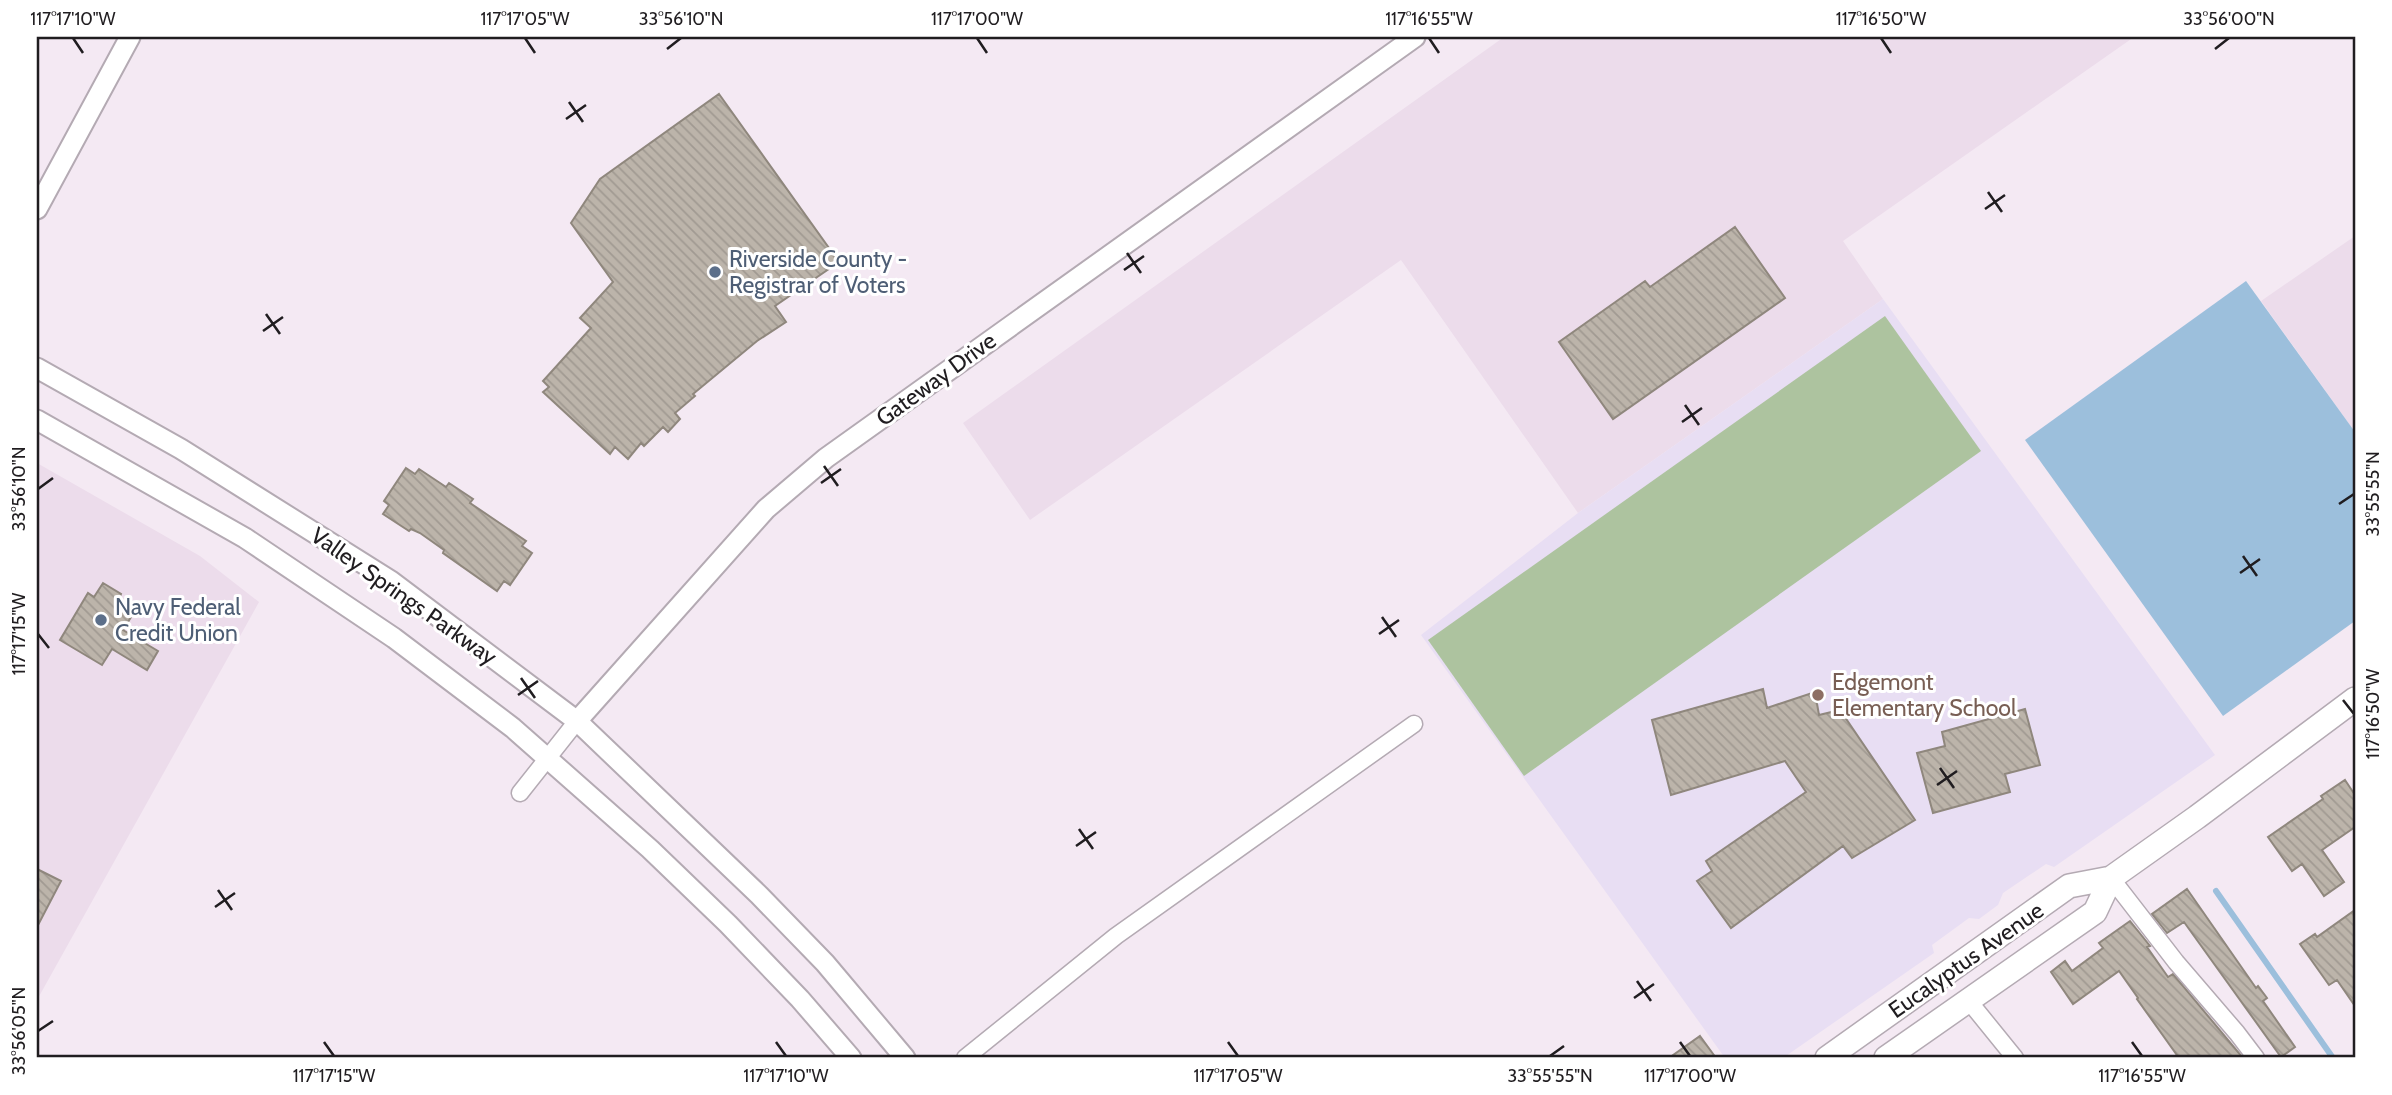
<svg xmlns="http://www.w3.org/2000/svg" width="2392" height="1095" font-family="Cabin,sans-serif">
	<defs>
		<pattern id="building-back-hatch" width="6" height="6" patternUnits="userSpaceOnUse" patternTransform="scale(1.75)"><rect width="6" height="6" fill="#bcb4aa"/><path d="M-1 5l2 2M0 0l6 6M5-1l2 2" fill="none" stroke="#a19a92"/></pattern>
	</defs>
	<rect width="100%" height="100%" fill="#f4e9f3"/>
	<!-- built -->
	<path fill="#ecdceb" d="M1504 37H2134L1843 241 1883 299 1578 513 1401 260 1030 520 963 423Z
		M2355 236V432L2261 301Z
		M37 463 200 556 259 602 37 1000Z"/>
	<!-- education -->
	<path fill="#e8def3" d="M1883 299 2215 755 2054 867 2046 864 2003 893 1998 905 1979 919 1969 918 1932 945 1934 953 1783 1058H1725L1421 635 1578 513Z"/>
	<!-- pitch -->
	<path fill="#adc39f" d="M1885 316 1981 451 1524 776 1428 640Z"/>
	<!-- water -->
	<path fill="#9cbfdc" d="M2246 281 2355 432V621L2223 716 2025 440Z"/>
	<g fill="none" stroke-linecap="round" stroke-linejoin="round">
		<!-- stream -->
		<path stroke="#9cbfdc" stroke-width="6" d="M2216 891 2333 1058"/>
	</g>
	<!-- building -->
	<path fill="url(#building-back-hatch)" stroke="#8f877d" stroke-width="2" d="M719 94 839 262 775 306 786 322 757 341 693 394 695 396 675 413 680 419 668 432 663 427 644 446 641 443 628 459 615 447 610 454 543 392 549 387 543 381 591 328 580 318 613 282 571 223 600 179Z
		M1735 227 1785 298 1613 419 1559 342 1645 281 1650 287Z
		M406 468 415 474 419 469 446 487 449 483 473 499 470 503 526 541 522 546 532 553 510 585 504 581 497 591 443 553 444 550 420 533 411 529 409 531 383 514 389 505 384 501Z
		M103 583 121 594 119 599 136 609 123 630 158 651 147 670 112 649 102 665 60 640 88 593 94 597Z
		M1763 689 1767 708 1815 692 1819 715 1840 710 1915 820 1852 858 1843 846 1731 928 1697 881 1712 871 1706 861 1806 792 1785 761 1671 795 1652 720Z
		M2025 709 2040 765 2005 774 2010 792 1933 813 1917 753 1945 746 1942 732Z
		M2345 780 2355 795V827L2322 850 2344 882 2324 896 2302 864 2292 871 2268 837 2323 799 2321 796Z
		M37 869 61 881 37 927Z
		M2187 889 2256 988 2258 986 2267 998 2263 1001 2295 1047 2281 1057 2184 922 2167 933 2152 914Z
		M2355 910V1006L2337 980 2329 985 2300 944 2315 934 2317 937Z
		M2130 921 2150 946 2147 947 2168 977 2173 974 2243 1058H2179L2137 999 2138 998 2119 971 2073 1004 2051 972 2065 961 2072 971 2103 948 2099 943Z
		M1700 1036 1716 1058H1669Z"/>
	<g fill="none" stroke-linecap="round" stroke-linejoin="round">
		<!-- minor casing -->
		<g stroke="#b4aab3" stroke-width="19">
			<path id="minor" d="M520 793 577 721
				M2111 878 2176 962 2237 1033 2256 1058
				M1968 1000 2015 1058
				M965 1058 1116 936 1414 724"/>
		</g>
		<!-- tertiary casing -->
		<g stroke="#b4aab3" stroke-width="23">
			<path id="tertiary" d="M37 209 130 37
				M37 368 181 449 391 581 577 721 759 895 825 963 905 1058
				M37 420 245 538 394 638 513 728 650 849 728 924 800 999 851 1058
				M577 721 766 509 826 458 1415 37"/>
		</g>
		<!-- secondary casing -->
		<g stroke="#b4aab3" stroke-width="26">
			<path id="secondary" d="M1827 1058 2069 886 2111 878 2197 817 2355 699
				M1886 1058 2095 912 2111 878"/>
		</g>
		<!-- minor -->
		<use href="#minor" stroke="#fff" stroke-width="16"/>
		<!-- tertiary -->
		<use href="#tertiary" stroke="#fff" stroke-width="19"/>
		<!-- secondary -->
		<use href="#secondary" stroke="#fff" stroke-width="23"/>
	</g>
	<!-- ticks -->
	<path fill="none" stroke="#201d20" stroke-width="2.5" d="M73 38 83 53M525 38 535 53M977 38 987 53M1429 38 1439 53M1881 38 1891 53M667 49 681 38M2215 49 2229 38M569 102 583 122M566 119 586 105M1988 192 2002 212M1985 209 2005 195M1127 253 1141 273M1124 270 1144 256M266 314 280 334M263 331 283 317M1685 405 1699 425M1682 422 1702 408M824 466 838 486M821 483 841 469M38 489 53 478M2339 504 2354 494M2243 556 2257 576M2240 573 2260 559M1382 617 1396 637M38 634 49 648M1379 634 1399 620M521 678 535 698M518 695 538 681M2343 700 2354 714M1940 768 1954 788M1937 785 1957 771M1079 829 1093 849M1076 846 1096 832M218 890 232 910M215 907 235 893M1637 981 1651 1001M1634 998 1654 984M38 1031 53 1021M324 1042 334 1056M776 1042 786 1056M1228 1042 1238 1056M1680 1042 1690 1056M2132 1042 2142 1056M1550 1056 1564 1046"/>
	<!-- markers -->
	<g fill="#5c6f8a" stroke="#fff" stroke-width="2.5">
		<circle cx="715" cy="272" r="7"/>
		<circle cx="101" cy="620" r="7"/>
	</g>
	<circle fill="#8d6e63" stroke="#fff" stroke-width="2.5" cx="1818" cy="695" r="7"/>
	<g text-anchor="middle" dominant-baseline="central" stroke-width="6" stroke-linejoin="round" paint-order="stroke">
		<!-- service labels -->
		<g font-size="23" fill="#4e5e75" stroke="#fff" text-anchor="start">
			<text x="729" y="259">Riverside County -<tspan x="729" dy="26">Registrar of Voters</tspan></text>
			<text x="115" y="607">Navy Federal<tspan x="115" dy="26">Credit Union</tspan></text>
		</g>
		<!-- street labels -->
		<g font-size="23" fill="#201d20" stroke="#fff">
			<text transform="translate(936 379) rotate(-36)">Gateway Drive</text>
			<text transform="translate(404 596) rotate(35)">Valley Springs Parkway</text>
			<text transform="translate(1966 960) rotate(-35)">Eucalyptus Avenue</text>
		</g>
		<!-- education labels -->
		<g font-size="23" fill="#785e54" stroke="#fff" text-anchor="start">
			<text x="1832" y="682">Edgemont<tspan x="1832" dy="26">Elementary School</tspan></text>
		</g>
	</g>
	<!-- border -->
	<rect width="2392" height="1095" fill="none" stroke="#ffffff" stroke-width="77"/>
	<rect x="38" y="38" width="2316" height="1018" fill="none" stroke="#201d20" stroke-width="2.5"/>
	<g font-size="18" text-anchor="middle" fill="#201d20">
		<text x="73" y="25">117°17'10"W</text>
		<text x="525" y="25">117°17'05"W</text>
		<text x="681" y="25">33°56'10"N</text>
		<text x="977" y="25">117°17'00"W</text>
		<text x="1429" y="25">117°16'55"W</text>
		<text x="1881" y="25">117°16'50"W</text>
		<text x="2229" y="25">33°56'00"N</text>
		<text transform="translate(19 489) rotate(-90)" y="6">33°56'10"N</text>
		<text transform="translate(2373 494) rotate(-90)" y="6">33°55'55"N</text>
		<text transform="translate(19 634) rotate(-90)" y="6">117°17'15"W</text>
		<text transform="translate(2373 714) rotate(-90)" y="6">117°16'50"W</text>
		<text transform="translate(19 1031) rotate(-90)" y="6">33°56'05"N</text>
		<text x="334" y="1082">117°17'15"W</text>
		<text x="786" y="1082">117°17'10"W</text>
		<text x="1238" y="1082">117°17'05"W</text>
		<text x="1550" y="1082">33°55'55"N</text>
		<text x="1690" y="1082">117°17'00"W</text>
		<text x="2142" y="1082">117°16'55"W</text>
	</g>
</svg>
